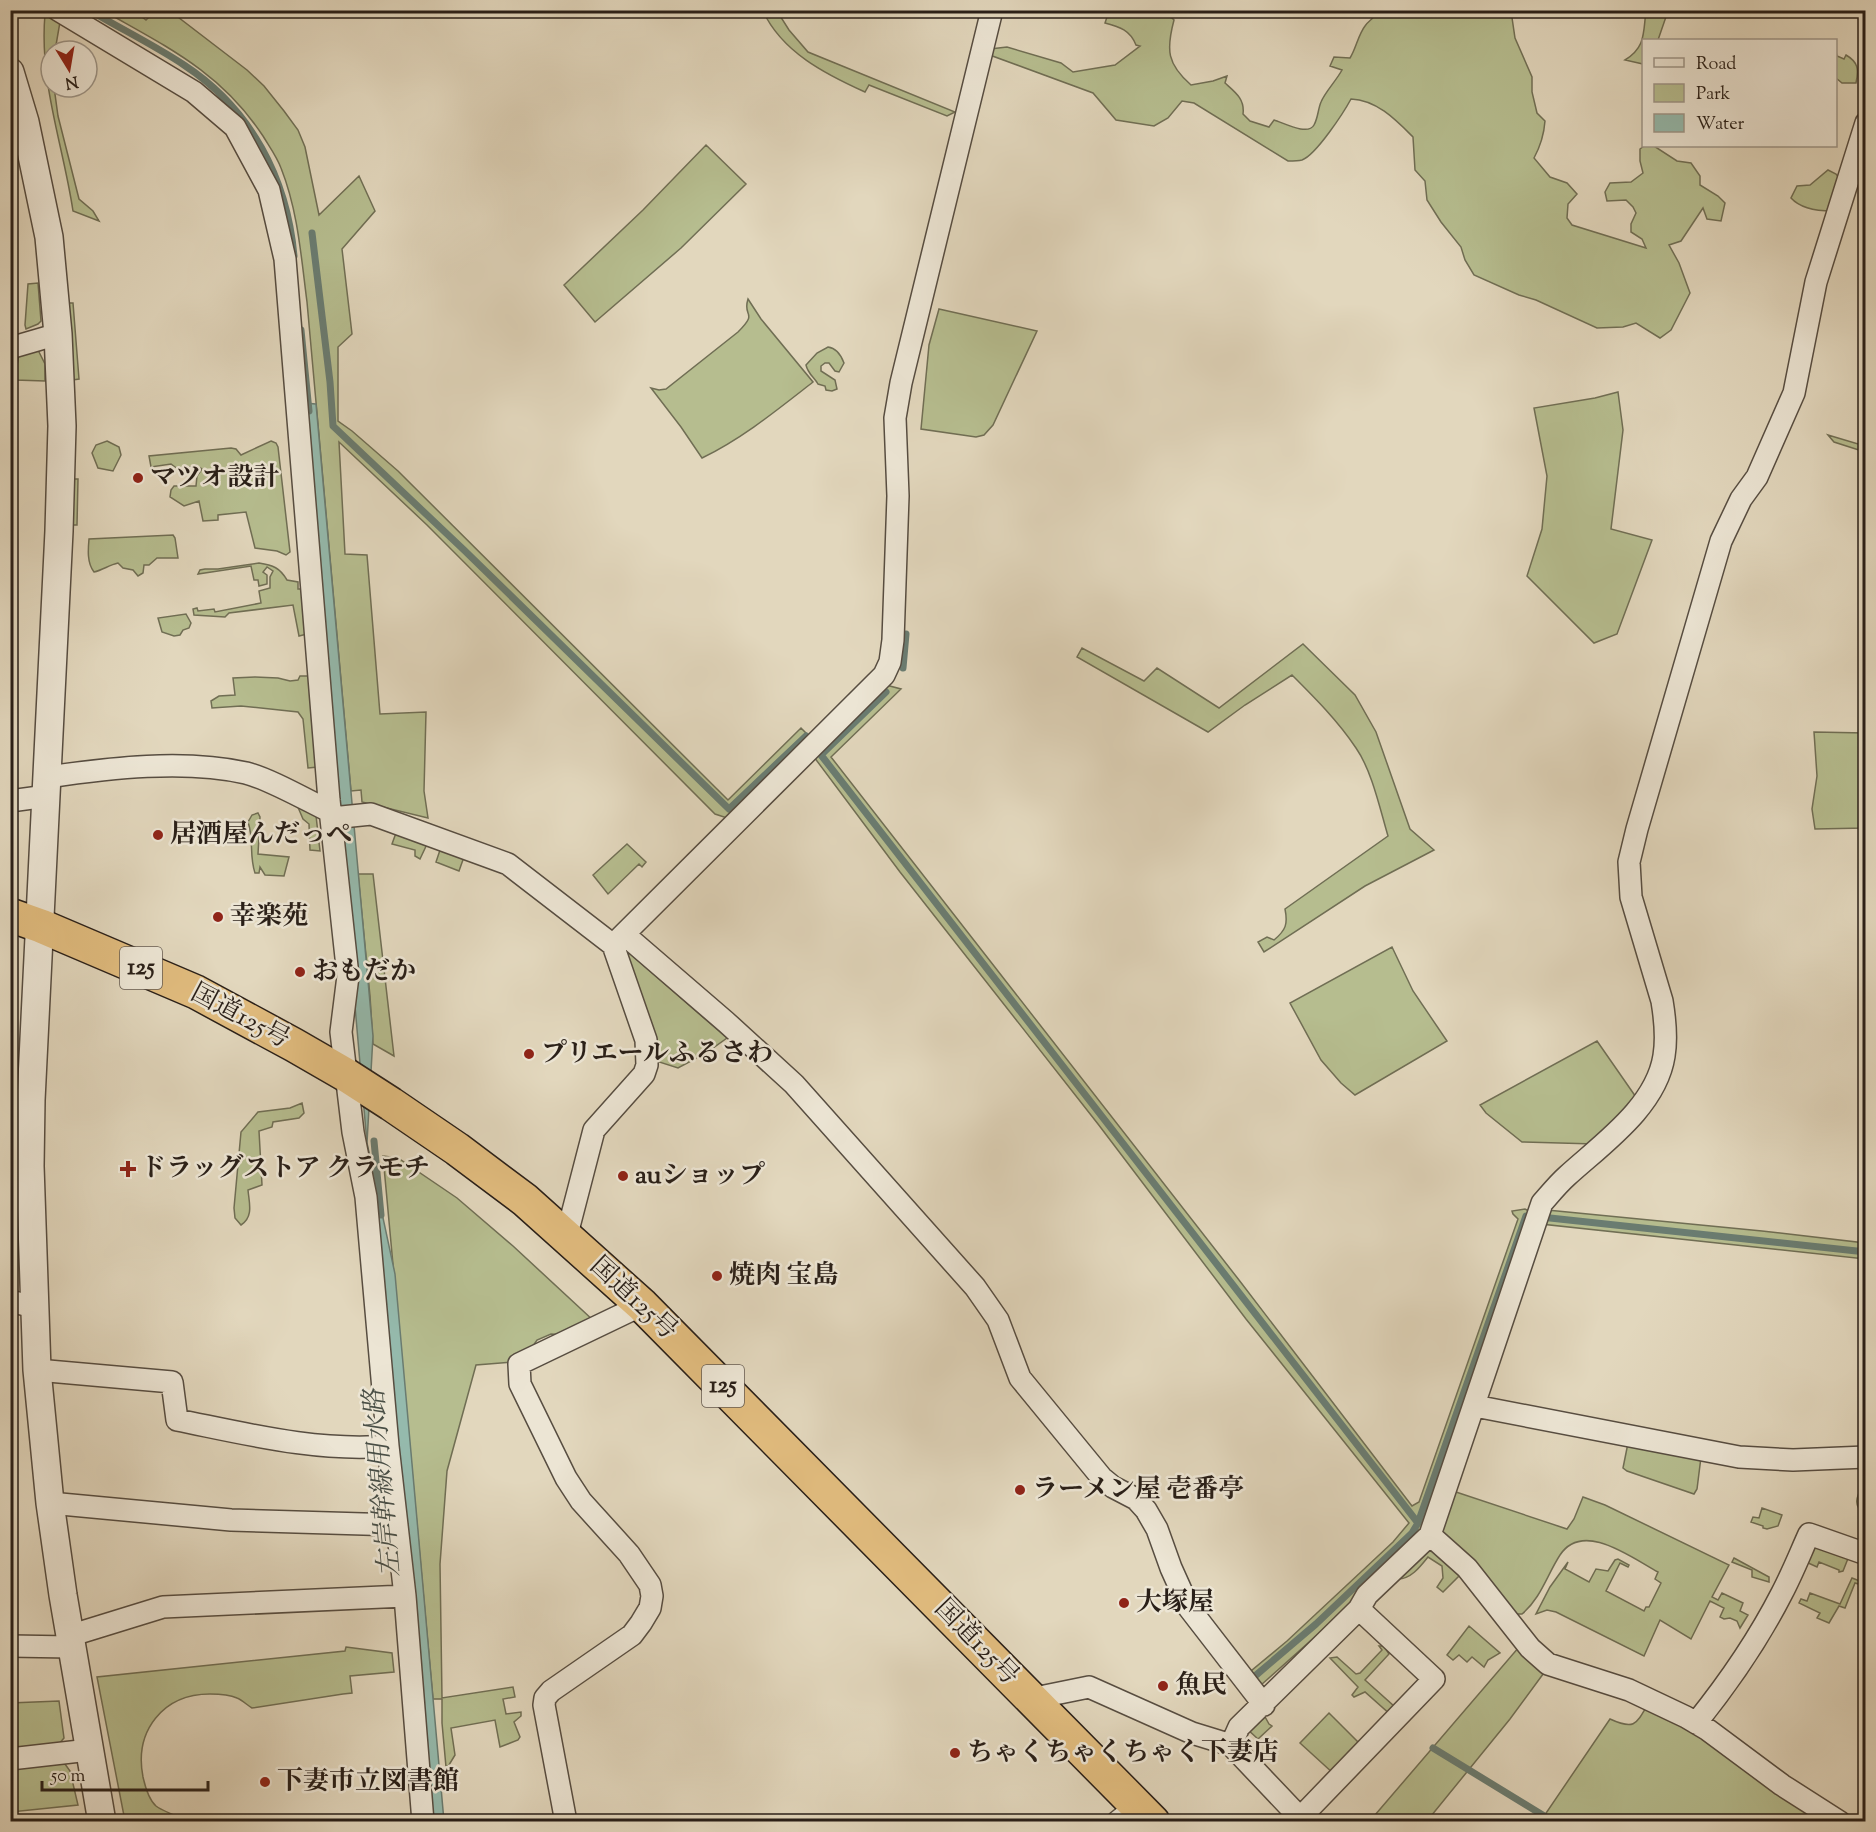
<svg xmlns="http://www.w3.org/2000/svg" width="1876" height="1832" font-family="'Sorts Mill Goudy','Noto Serif JP',serif">
	<rect width="100%" height="100%" fill="#e2d7bd"/>
	<filter id="stains"><feTurbulence type="fractalNoise" baseFrequency=".00333" numOctaves="4"/><feColorMatrix values="0 0 0 0 .2 0 0 0 0 .09 0 0 0 0 .02 0 0 0 .5 -.17"/></filter>
	<radialGradient id="worn" r=".72"><stop offset=".6" stop-color="#630" stop-opacity="0"/><stop offset="1" stop-color="#630" stop-opacity=".3"/></radialGradient>
	<!-- green -->
	<path fill="#b6bd8f" stroke="#706e54" stroke-width="1.5" d="M104 11H134L146 20 155 11H170L247 70 264 86 284 111 298 130 305 147 319 215 359 176 375 211 342 249 352 334 338 347V421L352 431 398 471 728 800 801 728 811 738 730 819 715 814 427 525 339 442 345 554 367 555 380 714 426 712 424 791 428 818 362 802 361 790 351 791 307 302C301 256 298 211 281 168 277 157 269 146 263 136 221 72 167 47 104 11Z
		M763 11H777L789 30 808 52 955 112 947 116 869 85 865 92C825 74 782 52 763 11Z
		M1109 11H1153L1172 18 1174 20C1166 50 1167 64 1191 85L1213 81 1227 76 1225 83C1235 92 1245 99 1243 114L1250 121 1269 127 1274 120C1284 123 1308 136 1314 125 1318 118 1318 109 1321 102 1325 92 1336 81 1342 70L1330 66 1334 57 1350 58C1356 49 1358 35 1365 26 1369 20 1375 18 1378 11H1511L1515 38 1532 77V92L1537 113 1545 121C1544 135 1541 145 1534 158L1550 177 1567 183 1577 194 1568 204 1567 218 1572 225 1646 248 1642 239 1631 232V224L1636 213 1633 207 1626 200 1607 201 1605 192 1610 183 1631 182 1643 173 1640 161V149L1644 146H1654L1677 161 1691 163 1700 176V185L1718 196 1725 203 1721 221 1707 219 1703 208 1681 241 1669 245 1679 263 1690 293 1671 330 1660 338 1636 323 1623 327 1597 328 1536 300 1519 295 1474 275 1465 260 1461 247 1441 222 1427 200 1425 181 1415 170 1413 137C1396 120 1377 100 1351 99 1344 112 1316 155 1302 160 1298 161 1292 161 1288 161L1194 103 1182 101 1168 118 1154 126 1116 120 1093 93 987 54 990 49 1007 47 1061 63 1073 72 1115 65 1140 46 1136 45C1130 30 1120 27 1105 23Z
		M1646 11H1668L1658 40H1644L1643 64 1625 60C1646 47 1643 33 1646 11Z
		M45 14 60 22 55 51H51V87H54L58 116 79 199 93 211 99 221 73 211C63 144 39 83 45 14Z
		M1836 52 1837 56 1844 59 1846 55C1858 62 1859 69 1856 83H1842L1836 78Z
		M706 145 746 184 681 248 595 322 564 285 643 210Z
		M1828 170 1836 174 1840 179 1832 211C1818 211 1801 209 1791 198L1797 186 1810 185Z
		M38 283 41 321 38 324 26 329 25 325 28 284Z
		M748 299 761 319 813 382C777 410 743 438 702 458L681 427 651 388 659 390 666 389 738 332C759 311 742 318 748 299Z
		M67 303H73L79 379 73 380Z
		M939 309 1037 331 993 425 984 435 976 437 921 429 929 345Z
		M828 347C837 348 841 355 844 363L839 372 835 371 829 363H825L821 366V371L835 380 837 389 832 391 826 390 825 386 818 384C814 377 808 374 806 365L817 353Z
		M38 350 45 364V381L15 380 19 353Z
		M1618 392 1623 430 1611 529 1652 540 1617 634 1594 643 1527 576 1542 529 1547 476 1534 408 1595 398Z
		M1828 435 1865 446V452L1834 442Z
		M107 441 119 447 121 455 113 471 98 468 92 453 96 445Z
		M271 441 276 443 278 447 290 552 286 555 277 551 255 548 246 512 218 515V520L203 521 199 501 184 506 170 497 171 490 174 486H196L197 476 202 469 196 465 179 470 171 464 151 467 149 456 231 448 236 449 241 455Z
		M73 479H78L77 525H72Z
		M173 535 175 538 178 558H157L149 565H144L143 573 138 576 133 570 123 568 118 563C109 565 103 570 94 572 87 563 88 550 89 539Z
		M259 563C273 565 280 568 287 580L298 582V589H303L307 634 299 636 293 605 229 613 225 617 194 615 193 609 197 608 198 611 214 609 215 612 261 603 259 591 270 588V577L273 571 267 567 263 572 267 575V584L259 586 258 580H254L251 566 198 574 200 570 205 569H218Z
		M186 614 191 623 189 628 183 630 180 635 174 636 162 632 158 618Z
		M1303 644 1355 695 1376 732 1410 829 1434 850 1365 886 1264 952 1258 942 1267 937 1274 940C1286 930 1288 924 1285 909L1388 836C1380 809 1372 771 1356 748 1338 721 1315 698 1292 675L1245 705 1208 732 1077 657 1082 648 1144 681 1157 668 1219 708Z
		M300 676H309L318 767 308 768 303 719 298 712 241 706 212 708 211 701 219 696 235 695 233 678 255 677 278 678 290 681 298 680Z
		M886 685 901 689 831 757 1239 1280 1412 1506 1419 1502 1518 1219 1513 1214 1512 1211 1525 1209 1531 1212 1427 1523 1408 1548 1352 1600 1345 1610 1261 1685 1251 1671 1287 1641 1393 1542 1409 1523 1246 1319 1098 1124 900 872 814 757Z
		M1814 732 1865 733V828L1815 829 1812 809 1817 776Z
		M297 805 315 807 320 851 310 850 309 824 303 819Z
		M258 813 260 817 258 854 289 857 284 876 265 875 260 867 259 873H255C249 856 254 839 248 822L252 815Z
		M396 833 428 842 420 859 415 856V850L392 844Z
		M627 844 646 862 642 867 639 864 608 894 593 875Z
		M440 850 465 854 459 871 436 862Z
		M358 874H373L394 1056 373 1044 370 996Z
		M1392 947 1413 991 1447 1041 1355 1095 1341 1083 1321 1060 1290 1003Z
		M627 951 727 1038 706 1053 678 1068 656 1061 623 958Z
		M1597 1041 1638 1100 1595 1144 1522 1142 1486 1113 1480 1105Z
		M302 1103 304 1113 299 1118 273 1122 272 1127 259 1131 262 1185 248 1190C249 1202 254 1217 241 1225L235 1218 234 1208 241 1132 258 1112 290 1108Z
		M383 1156 398 1158 457 1198 513 1246 595 1322 566 1335 551 1334 537 1340 528 1353 513 1362 476 1365 447 1471 440 1564 442 1698 513 1687 515 1697 503 1699 506 1714 521 1712V1716L514 1722 520 1737 518 1740 500 1747 495 1720 451 1728 455 1755 449 1765 446 1767 442 1723V1699H433Z
		M1547 1210 1762 1231 1865 1243V1259L1541 1224Z
		M1628 1443 1701 1457 1697 1489 1694 1494 1627 1471 1623 1468Z
		M1865 1480V1514C1850 1505 1859 1493 1865 1480Z
		M1450 1490 1567 1529 1574 1519 1583 1497 1605 1505 1729 1565 1712 1597 1718 1600 1722 1593 1743 1603 1740 1611 1748 1615 1740 1628 1737 1621 1730 1618 1724 1619 1720 1617 1724 1608 1710 1601 1691 1639 1660 1620 1644 1656 1556 1612 1547 1610 1536 1614 1550 1587 1568 1562 1565 1569 1589 1582 1596 1569 1608 1571 1615 1560 1618 1559 1629 1565 1628 1567 1620 1563 1606 1591 1644 1611 1646 1607H1649L1661 1583 1655 1579 1658 1572C1632 1558 1583 1520 1560 1555 1547 1575 1541 1598 1522 1614H1515L1442 1539 1440 1519Z
		M1762 1508 1782 1515 1778 1526 1767 1529 1763 1528V1526L1751 1522 1753 1517 1759 1518Z
		M1821 1545 1849 1556 1843 1571 1839 1572V1570L1819 1562 1817 1567 1806 1562 1807 1550Z
		M1426 1546 1462 1573 1443 1592 1437 1587 1443 1578 1442 1566 1428 1557C1420 1567 1411 1579 1398 1579Z
		M1734 1558 1769 1577V1582L1752 1577V1570L1732 1562Z
		M1852 1578 1865 1583V1586L1855 1583 1845 1608 1839 1606 1829 1623 1817 1618 1820 1613 1799 1603 1801 1599 1807 1601 1810 1593 1840 1604Z
		M1469 1626 1500 1653 1488 1660 1484 1667 1472 1657 1467 1662 1459 1655 1453 1660 1447 1655Z
		M1379 1646H1384L1389 1654 1365 1680 1395 1707 1391 1715 1365 1692 1354 1697 1352 1695 1358 1687 1330 1658 1337 1657 1356 1674 1360 1673 1382 1650Z
		M346 1647 392 1653 394 1672 350 1676 352 1693 343 1694 252 1708C247 1705 242 1700 237 1698 228 1694 218 1694 210 1694 163 1694 134 1731 143 1777 145 1786 148 1799 156 1806 161 1810 170 1813 176 1816L177 1821H125L97 1677 345 1651Z
		M1519 1647 1546 1670 1510 1719 1427 1821 1369 1822Z
		M59 1701 64 1738 58 1745 11 1753 10 1703Z
		M1648 1704 1658 1708 1829 1822H1540L1610 1719C1634 1730 1636 1725 1648 1704Z
		M1329 1713 1362 1746 1334 1774 1300 1743Z
		M1264 1715 1269 1724 1272 1726 1258 1739 1246 1728Z
		M57 1763 65 1764 70 1771 78 1805 11 1812V1767Z"/>
	<!-- water -->
	<path fill="#95baad" stroke="#6a7c71" stroke-width="1.5" d="M302 403 316 404 373 1036 367 1143 395 1274 444 1821H430L367 1143Z"/>
	<g fill="none" stroke-linecap="round" stroke-linejoin="round">
		<!-- stream -->
		<path stroke="#6a7c71" stroke-width="7" d="M89 10C121 29 154 45 184 65 251 109 287 178 294 256
			M312 233 330 382 333 426 464 550 729 809 806 736
			M301 330 309 411
			M903 668 906 634
			M886 692 821 755 1418 1523 1526 1216
			M374 1141 381 1215
			M1550 1218 1866 1252
			M1255 1676 1316 1624 1412 1533 1418 1523
			M1433 1748 1554 1822"/>
		<!-- minor casing -->
		<g stroke="#574d41" stroke-width="24">
			<path id="minor" d="M58 10 194 92 235 127 269 190 285 259 329 800 348 976 341 1032 353 1132 366 1197 388 1446 405 1596 423 1822
				M10 348 58 334
				M48 777C110 768 184 759 246 773 270 779 308 801 331 812
				M10 801 47 796
				M332 818 371 814 508 864 613 945 646 1040 647 1065 644 1074 594 1130 566 1238
				M625 935 726 1022 794 1084 975 1287 998 1320 1020 1378 1102 1478 1113 1487 1136 1499 1146 1510 1157 1529 1171 1568 1189 1608 1264 1705
				M613 945 884 675 890 662 893 640 898 496 895 418 901 383 992 10
				M10 1301 34 1307
				M37 1370 172 1382 177 1420C247 1434 317 1452 388 1446
				M1475 1406 1739 1457 1793 1460 1866 1457
				M50 1503 231 1520 397 1525
				M1430 1535 1467 1568 1530 1648 1548 1664 1629 1690 1686 1717 1708 1730 1782 1785 1840 1822
				M69 1636 163 1607 405 1596
				M10 1646 71 1647
				M1030 1699 1089 1687 1192 1733 1231 1745 1304 1822
				M1696 1723C1729 1682 1758 1640 1782 1593 1792 1574 1800 1554 1809 1534L1866 1554
				M1231 1745 1239 1727 1359 1609 1367 1595 1430 1535 1542 1203C1550 1194 1558 1184 1567 1176 1602 1144 1656 1107 1664 1056 1667 1038 1665 1019 1662 1001L1631 897 1629 862 1637 829 1721 541 1741 499 1757 477 1794 393 1816 282 1866 123
				M10 1759 89 1750
				M1300 1818 1434 1679 1359 1609
				M566 1822 544 1705 545 1698 551 1691 632 1635 641 1623 650 1608 652 1596 650 1585 629 1554 581 1501 566 1478 520 1384 519 1364 642 1305
				M1117 1822 1137 1806"/>
		</g>
		<!-- tertiary casing -->
		<g stroke="#574d41" stroke-width="30">
			<path id="tertiary" d="M10 72 25 122 49 237 58 334 62 426 59 531 31 1100 30 1166 37 1370 50 1503 63 1595 102 1822"/>
		</g>
		<!-- trunk casing -->
		<g stroke="#291f18" stroke-width="36">
			<path id="trunk" d="M10 915 41 926 196 992 294 1045 346 1075 391 1104 457 1149 525 1200 642 1305 1153 1822"/>
		</g>
		<!-- minor -->
		<use href="#minor" stroke="#ece5d4" stroke-width="21"/>
		<!-- tertiary -->
		<use href="#tertiary" stroke="#ece5d4" stroke-width="27"/>
		<!-- trunk -->
		<use href="#trunk" stroke="#e1bc7e" stroke-width="33"/>
	</g>
	<!-- markers -->
	<g fill="#8f2418" stroke="#ece5d4" stroke-width="2">
		<circle cx="138" cy="478" r="6"/>
		<circle cx="158" cy="835" r="6"/>
		<circle cx="218" cy="917" r="6"/>
		<circle cx="300" cy="972" r="6"/>
		<circle cx="529" cy="1054" r="6"/>
		<path d="M125 1160h6v6h6v6h-6v6h-6v-6h-6v-6h6z"/>
		<circle cx="623" cy="1176" r="6"/>
		<circle cx="717" cy="1276" r="6"/>
		<circle cx="1020" cy="1490" r="6"/>
		<circle cx="1124" cy="1603" r="6"/>
		<circle cx="1163" cy="1686" r="6"/>
		<circle cx="955" cy="1753" r="6"/>
		<circle cx="265" cy="1782" r="6"/>
	</g>
	<g text-anchor="middle" dominant-baseline="central" stroke-width="5" stroke-linejoin="round" paint-order="stroke">
		<!-- shield labels -->
		<g fill="#ece5d4" stroke="#645a50" stroke-width="1.5">
			<rect x="120" y="947" width="42" height="42" rx="4.5"/>
			<rect x="702" y="1365" width="42" height="42" rx="4.5"/>
		</g>
		<g font-size="24" font-weight="bold" fill="#291f18">
			<text x="141" y="968">125</text>
			<text x="723" y="1386">125</text>
		</g>
		<!-- poi labels -->
		<g font-size="26" font-weight="bold" fill="#291f18" stroke="#ece5d4" text-anchor="start">
			<text x="150" y="478">マツオ設計</text>
			<text x="170" y="835">居酒屋んだっぺ</text>
			<text x="230" y="917">幸楽苑</text>
			<text x="312" y="972">おもだか</text>
			<text x="541" y="1054">プリエールふるさわ</text>
			<text x="140" y="1169">ドラッグストア クラモチ</text>
			<text x="635" y="1176">auショップ</text>
			<text x="729" y="1276">焼肉 宝島</text>
			<text x="1032" y="1490">ラーメン屋 壱番亭</text>
			<text x="1136" y="1603">大塚屋</text>
			<text x="1175" y="1686">魚民</text>
			<text x="967" y="1753">ちゃくちゃくちゃく下妻店</text>
			<text x="277" y="1782">下妻市立図書館</text>
		</g>
		<!-- street labels -->
		<g font-size="26" fill="#291f18" stroke="#ece5d4">
			<text transform="translate(240 1017) rotate(28)">国道125号</text>
			<text transform="translate(633 1299) rotate(43)">国道125号</text>
			<text transform="translate(976 1643) rotate(46)">国道125号</text>
		</g>
		<!-- water labels -->
		<g font-size="27" font-style="italic" fill="#494e45" stroke="#ece5d4">
			<text transform="translate(384 1483) rotate(-95)">左岸幹線用水路</text>
		</g>
	</g>
	<!-- margin -->
	<rect width="1876" height="1832" fill="none" stroke="#e2d7bd" stroke-width="36"/>
	<rect x="12" y="12" width="1852" height="1808" fill="none" stroke="#291f18" stroke-width="3"/>
	<rect x="18" y="18" width="1840" height="1796" fill="none" stroke="#291f18" stroke-width="1.5"/>
	<!-- legend -->
	<rect x="1642" y="39" width="195" height="108" fill="#ece5d4" stroke="#9e9689" stroke-width="1.5"/>
	<rect x="1654" y="58" width="30" height="9" fill="#ece5d4" stroke="#9e9689" stroke-width="1.5"/>
	<text x="1696" y="69" font-size="18" fill="#291f18">Road</text>
	<rect x="1654" y="84" width="30" height="18" fill="#b6bd8f" stroke="#9e9689" stroke-width="1.5"/>
	<text x="1696" y="99" font-size="18" fill="#291f18">Park</text>
	<rect x="1654" y="114" width="30" height="18" fill="#95baad" stroke="#9e9689" stroke-width="1.5"/>
	<text x="1696" y="129" font-size="18" fill="#291f18">Water</text>
	<!-- north arrow -->
	<g transform="translate(69 69) rotate(169)"><circle r="28" fill="#ece5d4" stroke="#9e9689" stroke-width="1.5"/>
	<path d="M0-4.5L10 22L0 15L-10 22Z" fill="#8f2418"/>
	<text y="-9" font-size="16" font-weight="bold" text-anchor="middle" fill="#291f18">N</text>
	</g>
	<!-- scale -->
	<path d="M42 1781v9h166v-9" fill="none" stroke="#291f18" stroke-width="3"/>
	<text x="51" y="1781" font-size="18" fill="#291f18" stroke="#ece5d4" stroke-width="4.5" paint-order="stroke">50 m</text>
	<rect width="100%" height="100%" filter="url(#stains)"/>
	<rect width="100%" height="100%" fill="url(#worn)"/>
</svg>
